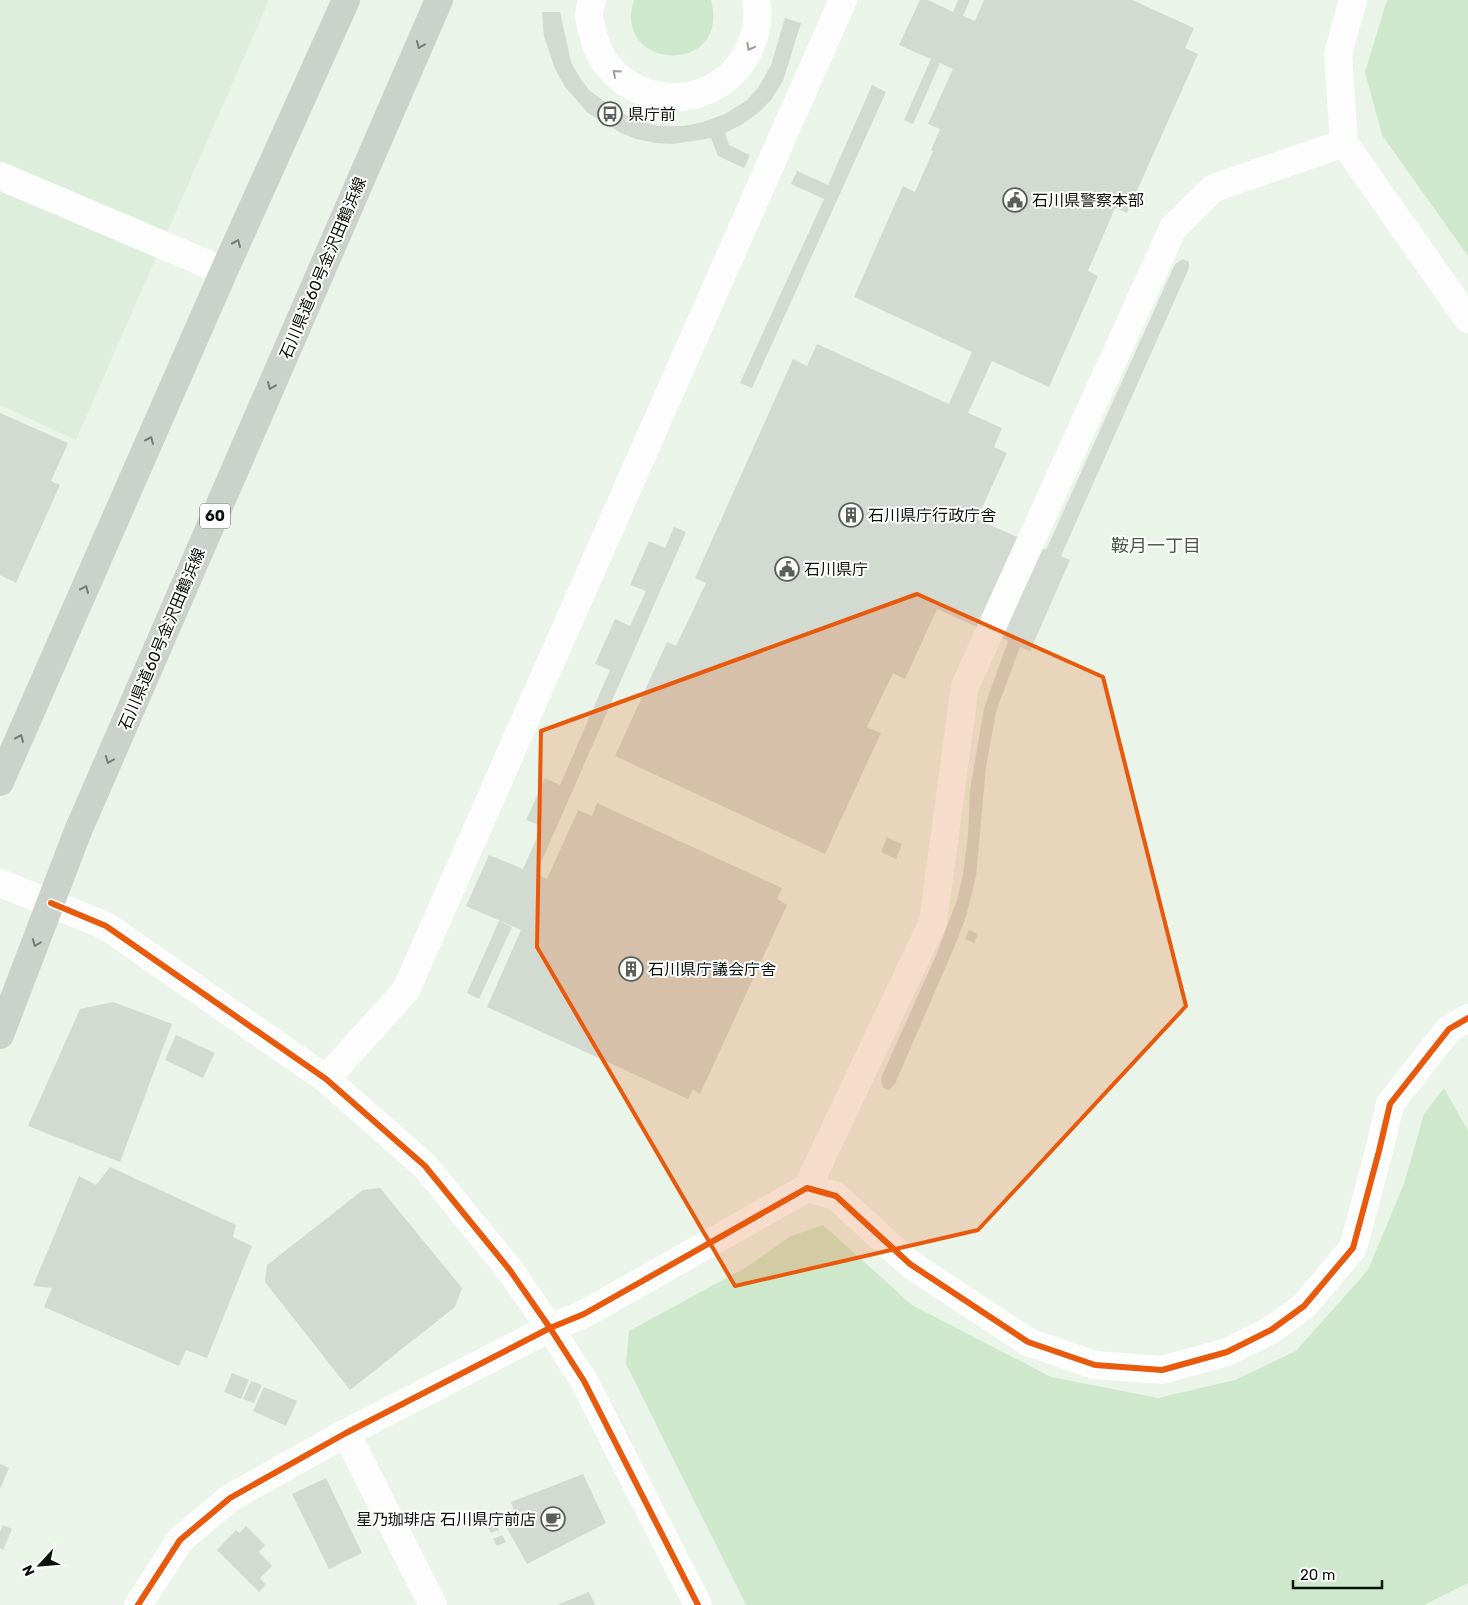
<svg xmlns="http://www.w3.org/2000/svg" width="1468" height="1605" font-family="Rubik,'Noto Sans JP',sans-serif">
	<rect width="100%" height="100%" fill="#eaf4e9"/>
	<!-- built -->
	<path fill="#deeedc" d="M0 0H269L76 440 0 405Z"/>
	<!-- green -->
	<path fill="#cee8cb" d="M634 0H711C731 78 611 70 634 0Z
		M1387 0H1468V256L1382 135 1365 72Z
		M1444 1088 1468 1131V1583L1424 1605H746L626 1364 629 1331 745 1268 791 1236 823 1225 912 1305 1051 1377 1158 1398 1235 1380 1296 1351 1368 1270 1404 1184 1424 1114Z"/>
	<!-- building -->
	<path fill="#d3dad2" d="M920 0H928L953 12 958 0H970L963 16 975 21 984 0H1132L1194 28 1185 48 1198 54 1127 213 1115 208 1088 271 1098 276 1049 387 992 361 968 413 1002 428 994 447 1007 453 977 519 1046 550 1175 264 1183 259 1189 262V268L1061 556 1070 560 1030 651 1020 647 1007 682 996 712 986 767 976 877 966 917 956 943 895 1084 889 1090 883 1088 881 1078 937 953 957 900 963 874 968 835 970 790 984 708 1008 641 937 609 905 679 893 673 867 727 881 733 825 854 615 756 667 642 676 646 706 583 695 578 793 359 807 366 817 344 949 404 972 352 854 297 903 186 915 192 933 151 931 150 940 129 928 124 953 69 940 63 913 124 904 120 931 59 899 45Z
		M542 12H560L571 62 580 78 589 90 597 96 616 110 634 119 658 126H684L703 122 725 114 747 100 758 88 771 65 785 18 801 23 783 81 771 100 758 113 741 125 725 133 729 145 750 155 744 168 718 156 711 138 674 144 656 143 636 139 621 133 588 113 565 87 555 69 544 36Z
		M872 85 886 92 752 388 740 383 824 199 791 184 797 171 828 185Z
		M0 413 68 443 51 481 60 485 16 583 0 575Z
		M674 527 686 532 536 874 547 879 578 810 592 816 597 803 782 888 777 899 787 905 700 1094 693 1089 688 1099 487 1007 521 930 466 906 489 855 523 869 542 826 526 820 545 778 560 785 610 670 595 664 615 619 630 626 646 591 630 585 649 541 665 548Z
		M887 837 902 844 896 859 881 852Z
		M499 921 512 927 479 999 467 993Z
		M969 930 978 934 974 943 965 939Z
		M113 1002 172 1024 120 1162 28 1126 80 1009Z
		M176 1035 215 1053 203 1078 165 1060Z
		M110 1167 236 1225 233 1237 252 1246 207 1358 186 1350 179 1366 44 1307 52 1288 33 1286 79 1176 96 1185Z
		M380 1188 462 1288 455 1307 350 1390 265 1282 267 1265 363 1190Z
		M232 1373 249 1380 241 1399 224 1392Z
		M251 1381 262 1385 254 1403 243 1399Z
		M264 1387 297 1401 286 1426 253 1411Z
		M0 1464 9 1468 0 1489Z
		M583 1474 606 1523 527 1564 500 1516 514 1510 511 1502Z
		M326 1478 362 1553 329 1569 292 1494Z
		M495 1520 499 1530 491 1533 486 1524Z
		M3 1525 12 1529 3 1550 0 1548V1532Z
		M246 1526 265 1545 259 1552 272 1566 260 1578 266 1585 259 1592 217 1550 236 1530 239 1533Z
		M502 1535 506 1542 497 1546 493 1539Z
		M589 1592 595 1605H557Z"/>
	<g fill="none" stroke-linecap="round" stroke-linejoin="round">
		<!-- minor -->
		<path stroke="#fcfdfc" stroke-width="28" d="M592 0C591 5 589 10 589 15 589 21 592 28 593 34 609 107 710 120 746 55 756 37 760 20 756 0
			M1353 0 1338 54 1344 143 1468 319
			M0 176 224 271
			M0 883 106 926 326 1079 425 1166 509 1269 550 1328 584 1381 698 1605
			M326 1079 406 990 843 0
			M807 1188 933 922 965 686 1173 228 1214 188 1344 143
			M346 1433 433 1605
			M138 1605 180 1540 230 1498 346 1433 550 1328 584 1314 807 1188 836 1196 910 1264 1028 1342 1095 1365 1162 1370 1227 1352 1271 1330 1304 1306 1353 1248 1379 1151 1390 1104 1449 1029 1468 1018"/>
		<!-- major -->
		<path stroke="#cbd1cb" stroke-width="28" d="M0 782 224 271 346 0
			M0 1035 78 831 439 0"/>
		<!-- cycleway casing -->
		<g stroke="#fff" stroke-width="9">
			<path id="cycleway" d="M51 903 106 926 326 1079 425 1166 509 1269 550 1328 584 1381 698 1605
				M138 1605 180 1540 230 1498 346 1433 550 1328 584 1314 807 1188 836 1196 910 1264 1028 1342 1095 1365 1162 1370 1227 1352 1271 1330 1304 1306 1353 1248 1379 1151 1390 1104 1449 1029 1468 1018"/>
		</g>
		<!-- cycleway -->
		<use href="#cycleway" stroke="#e8590c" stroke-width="6"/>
	</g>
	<!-- one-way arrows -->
	<defs><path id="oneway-chevron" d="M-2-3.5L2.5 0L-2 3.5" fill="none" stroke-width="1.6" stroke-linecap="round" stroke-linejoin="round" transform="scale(1.25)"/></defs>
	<g stroke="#757b75">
		<use href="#oneway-chevron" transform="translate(420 45) rotate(113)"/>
		<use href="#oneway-chevron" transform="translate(237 243) rotate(-66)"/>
		<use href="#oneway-chevron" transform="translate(271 386) rotate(113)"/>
		<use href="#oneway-chevron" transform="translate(150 440) rotate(-66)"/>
		<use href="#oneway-chevron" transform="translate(85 589) rotate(-66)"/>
		<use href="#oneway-chevron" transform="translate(20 738) rotate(-66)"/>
		<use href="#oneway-chevron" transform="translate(109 760) rotate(113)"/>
		<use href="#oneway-chevron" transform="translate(36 943) rotate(111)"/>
	</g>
	<g stroke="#9c9f9c">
		<use href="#oneway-chevron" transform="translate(750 47) rotate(118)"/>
		<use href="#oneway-chevron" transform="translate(616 73) rotate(-138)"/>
	</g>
	<!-- marked area -->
	<path fill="#e8590c" fill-opacity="0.2" stroke="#e8590c" stroke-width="4" stroke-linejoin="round" d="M917 594 1103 677 1186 1006 978 1230 735 1286 537 947 541 731Z"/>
	<!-- icons -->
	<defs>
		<g id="bus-ring" transform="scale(1.25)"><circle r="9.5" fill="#fff" stroke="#596059" stroke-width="1.5"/><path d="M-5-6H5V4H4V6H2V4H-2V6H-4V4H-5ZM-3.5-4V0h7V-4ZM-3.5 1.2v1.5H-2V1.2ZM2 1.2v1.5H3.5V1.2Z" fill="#596059"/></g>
		<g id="civic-ring" transform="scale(1.25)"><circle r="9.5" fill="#fff" stroke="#596059" stroke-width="1.5"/><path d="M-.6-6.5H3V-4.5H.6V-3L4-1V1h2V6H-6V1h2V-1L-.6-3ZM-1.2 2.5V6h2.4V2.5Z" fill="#596059"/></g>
		<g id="building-ring" transform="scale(1.25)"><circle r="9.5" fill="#fff" stroke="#596059" stroke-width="1.5"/><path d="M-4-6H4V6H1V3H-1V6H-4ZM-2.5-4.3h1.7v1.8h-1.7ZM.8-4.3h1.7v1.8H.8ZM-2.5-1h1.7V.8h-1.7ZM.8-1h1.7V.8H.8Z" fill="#596059"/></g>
		<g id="cafe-ring" transform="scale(1.25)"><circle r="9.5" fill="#fff" stroke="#596059" stroke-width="1.5"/><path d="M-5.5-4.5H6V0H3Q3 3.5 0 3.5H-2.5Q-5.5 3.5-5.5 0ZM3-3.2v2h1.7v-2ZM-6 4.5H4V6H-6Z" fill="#596059"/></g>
	</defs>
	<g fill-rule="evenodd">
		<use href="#bus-ring" x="610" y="114"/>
		<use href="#civic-ring" x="1015" y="200"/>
		<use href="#building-ring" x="851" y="515"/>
		<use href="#civic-ring" x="787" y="569"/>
		<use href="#building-ring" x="631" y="969"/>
		<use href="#cafe-ring" x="553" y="1519"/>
	</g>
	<g text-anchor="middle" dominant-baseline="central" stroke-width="4" stroke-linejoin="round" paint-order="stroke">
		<!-- shield labels -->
		<rect fill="#fff" stroke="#545854" stroke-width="1" x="200" y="503.5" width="30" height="25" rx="4"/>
		<g font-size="15" font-weight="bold" fill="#0b110b">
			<text x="215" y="516">60</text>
		</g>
		<!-- poi labels -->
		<g font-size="16" fill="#0b110b" stroke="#fff" text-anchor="start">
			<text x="628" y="114">県庁前</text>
			<text x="1032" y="200">石川県警察本部</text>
			<text x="868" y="515">石川県庁行政庁舎</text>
			<text x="804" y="569">石川県庁</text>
			<text x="648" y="969">石川県庁議会庁舎</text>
			<text x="536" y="1519" text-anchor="end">星乃珈琲店 石川県庁前店</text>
		</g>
		<!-- street labels -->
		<g font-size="16" fill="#0b110b" stroke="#fff">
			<text transform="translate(323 268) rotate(-67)">石川県道60号金沢田鶴浜線</text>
			<text transform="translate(162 639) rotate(-67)">石川県道60号金沢田鶴浜線</text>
		</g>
		<!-- neighbourhood labels -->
		<g font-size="18" fill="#4a5948" stroke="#fff">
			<text x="1156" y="546">鞍月一丁目</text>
		</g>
	</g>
	<!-- north arrow -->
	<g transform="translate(40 1565) rotate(244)" stroke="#ffffff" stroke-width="4" paint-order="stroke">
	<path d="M0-4L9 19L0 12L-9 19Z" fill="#0b110b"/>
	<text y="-8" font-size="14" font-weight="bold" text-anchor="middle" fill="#0b110b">N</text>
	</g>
	<!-- scale -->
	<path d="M1293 1580v8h89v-8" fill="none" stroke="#0b110b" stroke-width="2.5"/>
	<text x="1300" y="1580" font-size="15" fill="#0b110b" stroke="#ffffff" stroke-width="4" paint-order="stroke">20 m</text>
</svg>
